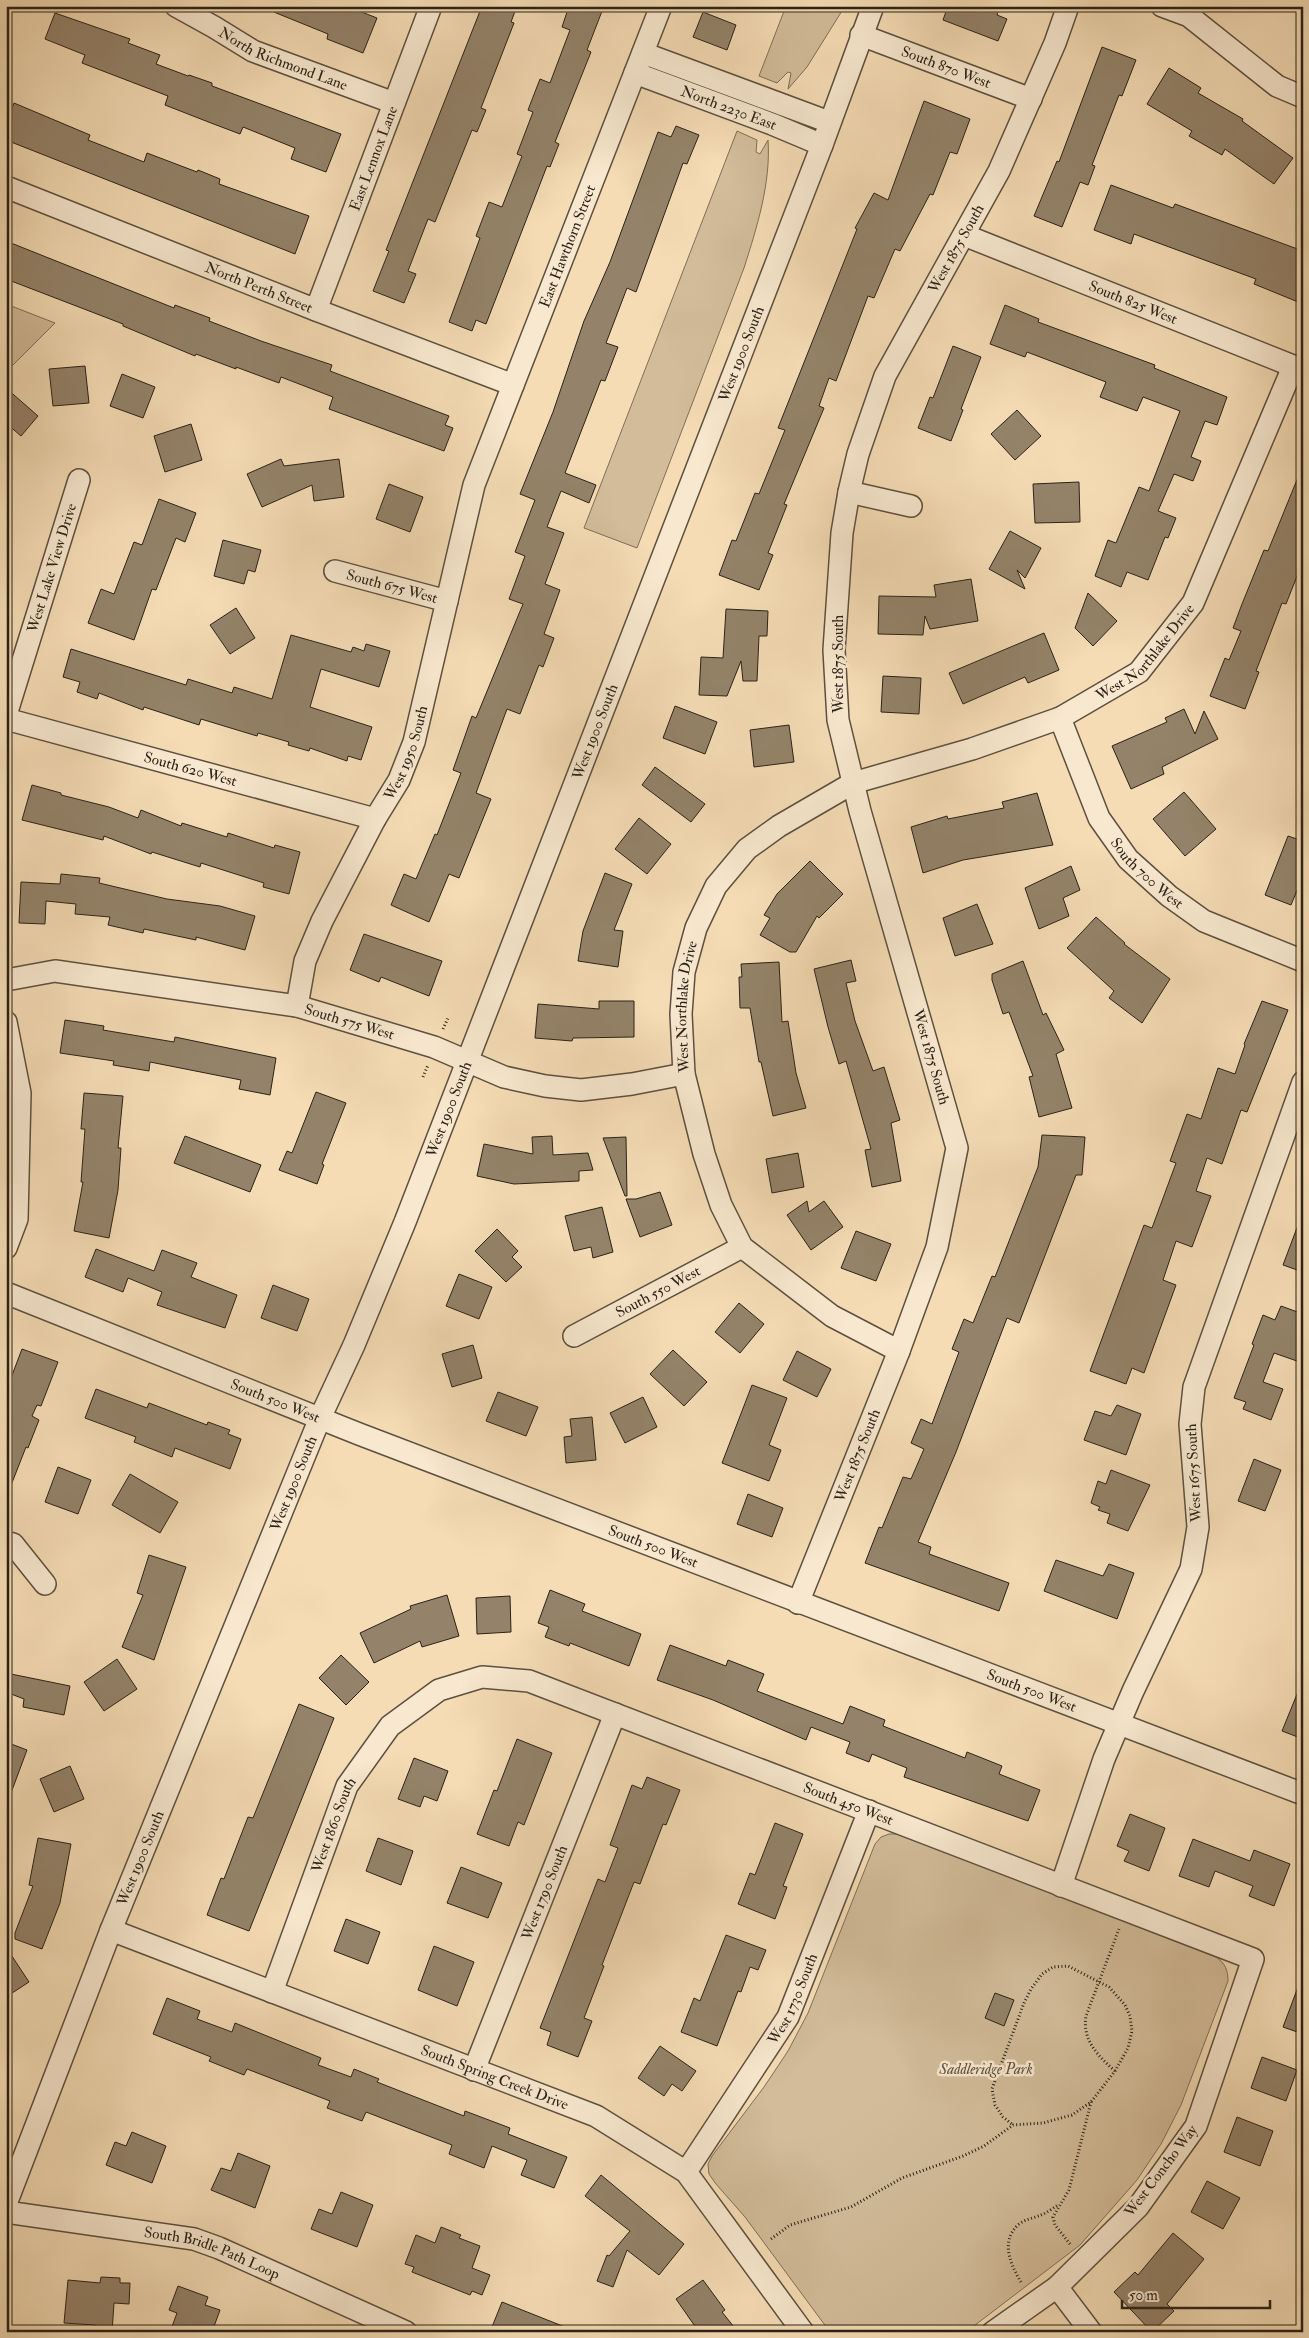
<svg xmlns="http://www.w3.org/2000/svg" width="1309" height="2338" font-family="'IM FELL Double Pica',serif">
	<rect width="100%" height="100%" fill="#f5dcb5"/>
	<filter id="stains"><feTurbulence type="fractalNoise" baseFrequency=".004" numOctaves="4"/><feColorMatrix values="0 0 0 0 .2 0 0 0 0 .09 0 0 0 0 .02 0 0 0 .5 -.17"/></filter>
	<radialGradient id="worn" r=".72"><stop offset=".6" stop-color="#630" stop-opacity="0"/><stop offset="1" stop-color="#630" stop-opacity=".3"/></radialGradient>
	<!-- green -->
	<path fill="#d2bc9a" stroke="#7e6f5a" d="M786 6H845L807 67 788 89 791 73 788 72 777 83 759 76Z
		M737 131 757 140 756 152 760 154 768 140C771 183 757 227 744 268L637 548 584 528Z
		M6 304 55 323 6 372Z
		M889 1834H898L1216 1957C1225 1963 1228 1970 1228 1981L1181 2105 1161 2144 1137 2180 1080 2245 966 2332H830L745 2217 716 2184 709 2174 708 2164 712 2156 764 2087 788 2051 808 2013 875 1844 881 1837Z"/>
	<!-- building -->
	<path fill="#94836a" stroke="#2a2219" d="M259 6H346L377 18 363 53 327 39 328 34Z
		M482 6H517L511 22 514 23 481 108 486 110 477 132 472 130 435 222 428 219 408 271 416 274 404 303 373 291 389 251 386 250Z
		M569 6H604L587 50 591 52 555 142 559 144 550 167 547 166 486 324 476 320 472 331 449 322 480 238 476 236 489 202 502 207 522 156 517 154 533 112 528 110 540 79 550 83 570 30 562 27Z
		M948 6H1000L997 15 1007 19 998 41 943 20Z
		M703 12 736 25 727 50 693 37Z
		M55 13 130 39 128 43 160 55 156 64 188 76 189 75 212 83V86L341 134 326 172 291 159 295 148 243 127 240 134 211 123 165 105 168 96 82 63 85 55 45 39Z
		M1102 47 1136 60 1122 96 1119 95 1092 165 1095 166 1088 185 1080 182 1062 227 1034 216 1057 161 1059 162Z
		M1169 68 1201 88 1198 93 1243 119 1242 121 1293 158 1274 184 1225 149 1222 155 1189 136 1192 131 1147 104Z
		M924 101 970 119 957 154 950 152 933 195 930 194 900 251 895 249 874 298 868 296 836 381 829 378 819 406 824 408 784 504 787 505 768 553 773 555 759 590 719 575 732 540 736 541 755 493 759 494 785 430 778 428 857 229 855 228 874 193 888 200Z
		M14 103 90 135 88 140 144 162 147 153 197 172 198 170 220 179 219 184 309 216 295 254 6 140V123Z
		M676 126 699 135 687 164 683 163 636 292 627 288 606 343 618 347 605 381 601 380 565 473 596 485 589 503 561 491 547 527 564 533 545 584 560 590 544 634 554 638 543 667 539 665 520 714 507 709 476 793 491 799 459 878 449 874 429 922 391 905 404 874 416 879 435 834 437 835 461 773 453 770 472 716 476 718 523 604 509 599 525 556 515 552 535 500 520 494 553 412 584 321 610 262 658 132 671 137Z
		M1111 185 1173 208 1175 204 1303 251V304L1254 284 1256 279 1134 234 1131 244 1094 230Z
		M11 243 174 308 175 305 210 318 209 321 261 341 332 365 330 371 449 416 445 425 453 428 444 451 329 409 333 397 281 377 279 383 236 367V369L196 354 195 356 123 326V324L6 279V256Z
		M1005 305 1039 319 1038 322 1155 365 1154 368 1227 397 1217 425 1205 421 1191 457 1201 461 1193 481 1174 474 1158 511 1176 518 1168 538 1165 537 1148 580 1127 572 1121 587 1095 576 1108 540 1116 543 1139 487 1149 491 1180 411 1143 397 1137 411 1100 397 1106 382 1027 352 1025 357 990 344Z
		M953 346 981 357 961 409 963 410 951 441 918 428 930 397 933 398Z
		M85 366 89 403 53 406 49 369Z
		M122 374 155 387 143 418 110 406Z
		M6 388 38 416 21 436 6 423Z
		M1017 410 1041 436 1015 460 991 434Z
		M191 424 202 460 165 472 154 436Z
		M281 459 284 466 339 459 344 497 314 501 312 485 262 507 247 474Z
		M1303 465V561L1286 604 1282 603 1256 671 1259 672 1245 709 1210 696 1225 658 1229 660 1241 631 1233 628 1242 604 1264 550 1268 551Z
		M1079 482 1080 522 1035 523 1033 484Z
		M389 484 423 497 410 532 376 519Z
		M159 499 196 513 185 542 176 538 156 590 152 589 134 640 88 623 101 589 114 594 134 542 142 545Z
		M1010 531 1041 548 1025 578 1017 570 1025 589 989 569Z
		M223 540 261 550 255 572 248 570 244 584 214 576Z
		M971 579 978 621 930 629 925 616 923 635 878 634 879 596 936 597 934 585Z
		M1088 593 1117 621 1093 646 1075 628Z
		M236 608 255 638 230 654 210 625Z
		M726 609 768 611 767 636H759L757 681H743L741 661 727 696 699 695 701 657 723 658Z
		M1044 633 1059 670 1028 683 1025 677 963 704 949 673Z
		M291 635 351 652 353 647 364 651 366 644 390 651 379 687 321 669 310 707 372 727 361 760 348 756 347 761 310 748 309 751 288 745 289 742 258 733 257 736 201 719 199 725 144 707 143 710 99 693 97 699 77 692 80 682 63 677 71 649 186 685 188 679 232 693 234 687 272 699Z
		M883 676 921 678 919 714 881 712Z
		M675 706 717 722 705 754 663 738Z
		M1184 709 1195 734 1204 711 1218 739 1162 767 1164 774 1131 789 1112 746 1167 722 1165 718Z
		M789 725 794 762 754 767 750 730Z
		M655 767 705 804 691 822 642 785Z
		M32 785 61 793V795L109 807 138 818 141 810 181 826 182 823 227 837 228 833 274 848 275 845 300 852 289 894 263 887 264 883 201 863 200 867 152 852 151 854 104 836 103 840 22 820Z
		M1184 792 1216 829 1185 856 1153 819Z
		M1037 793 1053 845 963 860 923 873 911 827 947 816 948 819 1004 808 1002 802Z
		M639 818 671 844 647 874 615 849Z
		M1288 836 1303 841V890L1298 888 1291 905 1265 895Z
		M810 861 843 894 819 918 817 916 796 952H790L760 935 770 918 764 915 777 894Z
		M1071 866 1080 890 1063 898 1069 916 1039 929 1025 888Z
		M605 873 632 884 614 930 623 931 618 967 578 961 583 931Z
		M61 874 100 878 99 883 167 899 220 906 255 916 245 950 196 937V940L144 929 143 933 108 925 110 917 75 914 76 904 46 901 45 924 19 923 21 882 60 884Z
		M977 904 993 944 955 956 943 918Z
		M1096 917 1125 943 1124 944 1170 979 1142 1023 1109 998 1114 991 1067 948Z
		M364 934 442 961 429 996 381 977 379 982 350 970Z
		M851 960 856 981 846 983 855 1021 873 1071 884 1067 900 1120 891 1123 901 1181 872 1187 865 1150 871 1149 846 1061 839 1064 828 1027 814 969Z
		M1023 961 1043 1015 1046 1013 1064 1050 1056 1054 1072 1108 1039 1117 1029 1077 1033 1076 1009 1012 1003 1014 992 980V974Z
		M779 962 782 1022 788 1021 796 1073 806 1108 773 1116 761 1062H759L750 1008H740L739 977H742L741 964Z
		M599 1001H634V1037L573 1038 572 1041 535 1038 538 1004 599 1009Z
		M1262 1001 1288 1010 1247 1112 1241 1110 1222 1164 1207 1158 1196 1191 1211 1196 1192 1247 1176 1241 1163 1280 1176 1285 1144 1373 1132 1368 1126 1384 1090 1371 1144 1225 1152 1228 1176 1163 1170 1161 1187 1114 1201 1119 1218 1068 1235 1074 1245 1045 1244 1044Z
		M65 1020 104 1026 103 1030 174 1042 175 1037 276 1058 270 1095 239 1089 241 1080 150 1062 149 1071 113 1065 114 1061 60 1053Z
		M316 1092 346 1103 322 1164 324 1165 317 1184 279 1170 287 1151 292 1153Z
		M84 1093 123 1096 118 1148H121L118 1190 109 1238 74 1231 83 1182H81L85 1129H81Z
		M1042 1135 1085 1137 1082 1175H1076L1019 1323 1007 1318 956 1452 918 1542 931 1547 929 1554 1009 1583 999 1611 865 1563 879 1527 882 1528 903 1477 911 1479 924 1449 911 1443 921 1419 932 1424 959 1352 952 1349 964 1319 973 1323 992 1276 995 1277 1038 1167Z
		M185 1136 261 1165 250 1192 174 1163Z
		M552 1136 553 1155 588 1153 593 1170 579 1171V1181L514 1184 477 1176 484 1144 533 1154 532 1137Z
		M626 1137 627 1196H625L603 1138Z
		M798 1153 804 1187 772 1193 766 1159Z
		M660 1192 672 1225 640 1237 626 1199H636Z
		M807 1201 809 1212 824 1201 843 1227 811 1250 787 1215Z
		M602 1207 613 1252 593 1258 591 1247 574 1251 565 1216Z
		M1301 1217H1303V1272L1283 1265Z
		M497 1229 518 1251 512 1257 522 1267 506 1282 475 1251Z
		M856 1231 891 1244 876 1281 841 1268Z
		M96 1249 154 1271 162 1250 197 1263 191 1277 237 1295 225 1328 157 1305 162 1292 128 1278 123 1292 85 1277Z
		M459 1274 492 1287 479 1319 446 1306Z
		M273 1285 309 1299 297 1331 261 1318Z
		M739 1303 764 1324 740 1353 715 1332Z
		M1281 1306 1303 1314V1346L1297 1361 1274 1353 1263 1382 1283 1389 1271 1420 1243 1409 1246 1402 1234 1398 1254 1345 1252 1344 1263 1315 1275 1320Z
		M473 1345 482 1378 452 1387 442 1354Z
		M22 1349 58 1362 41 1406 37 1405 32 1416 39 1420 28 1448 26 1447 8 1493 6 1391Z
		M673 1350 707 1382 684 1406 650 1374Z
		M797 1351 831 1369 817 1397 783 1380Z
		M752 1385 787 1398 769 1445 781 1450 769 1481 722 1463Z
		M96 1389 147 1408 149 1403 207 1425 208 1422 230 1430 228 1434 241 1439 230 1469 175 1448 172 1457 134 1442 136 1437 85 1418Z
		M498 1392 538 1407 526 1436 486 1421Z
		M643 1397 657 1427 625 1443 610 1413Z
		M1117 1405 1141 1414 1126 1455 1084 1440 1095 1411 1111 1416Z
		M592 1417 596 1460 566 1463 564 1437 572 1436 570 1419Z
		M1254 1459 1281 1470 1265 1511 1238 1501Z
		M58 1467 91 1480 78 1514 45 1502Z
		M1111 1470 1150 1485 1128 1531 1107 1523 1110 1514 1098 1510 1100 1507 1091 1503 1098 1481 1106 1484Z
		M130 1474 178 1502 160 1533 112 1505Z
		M748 1494 783 1508 772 1537 737 1524Z
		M149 1555 186 1567 154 1660 122 1647 143 1595 137 1593Z
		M1056 1560 1103 1576 1109 1564 1134 1573 1117 1619 1044 1591Z
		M550 1590 585 1604 582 1611 641 1634 629 1666 570 1643 569 1646 545 1637 549 1627 538 1623Z
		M447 1595 459 1636 422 1647 420 1641 374 1663 360 1633 411 1609 410 1606Z
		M510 1596 511 1632 477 1634 476 1598Z
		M670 1645 726 1666 728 1660 764 1674 757 1691 843 1724 850 1706 885 1720 883 1726 965 1758 967 1752 1002 1766 999 1774 1040 1790 1028 1821 904 1777 907 1768 872 1754 869 1762 846 1753 850 1742 811 1727 806 1740 713 1700 657 1680Z
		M341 1655 369 1682 346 1705 319 1678Z
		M117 1659 137 1689 104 1711 84 1682Z
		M6 1673 70 1686 64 1715 23 1707 24 1699 6 1692Z
		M1302 1682H1303V1739L1282 1731Z
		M299 1704 334 1718 249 1931 207 1915 221 1878 224 1879 248 1817 253 1818Z
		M517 1739 552 1753 524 1825 518 1822 509 1846 477 1834 494 1790 497 1791Z
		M6 1742 27 1750 8 1801H6Z
		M414 1758 448 1771 437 1801 424 1796 420 1807 398 1799Z
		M70 1766 84 1799 54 1812 40 1779Z
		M647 1777 680 1790 666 1825 663 1824 640 1884 634 1882 602 1965 604 1966 584 2018 592 2021 578 2057 547 2045 551 2032 540 2028 598 1879 605 1882 618 1848 610 1845 632 1785 642 1789Z
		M1130 1814 1165 1828 1149 1871 1124 1861 1129 1851 1117 1846Z
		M775 1823 803 1834 783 1886 787 1887 775 1919 738 1904 750 1873 755 1875Z
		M38 1838 71 1844 60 1903 42 1949 15 1939V1933L33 1886 29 1885Z
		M378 1838 413 1851 401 1885 366 1871Z
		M1193 1839 1250 1861 1254 1850 1290 1864 1274 1906 1249 1896 1253 1886 1215 1871 1209 1887 1179 1876Z
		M461 1867 502 1883 488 1918 447 1903Z
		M346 1919 380 1932 368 1964 334 1951Z
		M726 1935 766 1950 758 1970 750 1967 741 1992 738 1991 717 2046 681 2032 694 1998 700 2001Z
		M434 1946 474 1962 457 2006 418 1990Z
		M6 1947 29 1982 6 1997Z
		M1301 1979H1303V2034L1283 2027Z
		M995 1993 1014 2000 1004 2026 985 2018Z
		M167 1998 200 2011 197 2019 232 2032 235 2023 321 2058 318 2065 351 2077 354 2069 379 2079 377 2082 464 2116 465 2111 510 2128 508 2134 567 2157 554 2188 521 2175 527 2160 492 2146 484 2168 449 2154 452 2145 366 2112 362 2121 327 2108 330 2101 247 2069 244 2075 209 2061 211 2057 153 2034Z
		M660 2046 696 2071 682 2091 672 2084 664 2096 638 2078Z
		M1262 2057 1297 2070 1286 2101 1251 2088Z
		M1237 2117 1273 2131 1260 2166 1224 2152Z
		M132 2132 166 2146 152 2183 106 2165 115 2142 126 2146Z
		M238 2153 270 2166 255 2208 211 2190 221 2168 231 2171Z
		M601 2175 684 2244 659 2275 627 2250 613 2287 597 2281 607 2255 609 2256 630 2231 585 2196Z
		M1207 2181 1240 2198 1223 2229 1191 2212Z
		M341 2192 373 2205 357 2247 311 2229 319 2209 332 2214Z
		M441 2227 461 2235 459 2238 480 2246 472 2268 490 2275 482 2295 472 2291 470 2295 412 2272 414 2267 405 2264 416 2235 435 2243Z
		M1173 2233 1204 2259 1167 2304 1174 2311 1152 2332 1114 2292 1135 2272 1138 2275Z
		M101 2277 120 2278V2283H130L129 2304 114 2303 112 2332H94L95 2325 64 2323 68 2280 100 2283Z
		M703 2280 725 2310 722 2312 738 2332H699L676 2299Z
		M178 2286 208 2297 205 2305 220 2310 212 2332H170L177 2313 169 2310Z
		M502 2302 575 2331V2332H490Z"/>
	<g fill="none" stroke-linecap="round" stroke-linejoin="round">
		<!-- minor casing -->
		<g stroke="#5d5040" stroke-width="24">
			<g id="minor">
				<path id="s1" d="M176 6 214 27 253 51 394 103"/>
				<path d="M1162 6 1189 16 1277 86 1303 97"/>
				<path id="s2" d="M861 35 1031 99"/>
				<path d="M643 53 829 122"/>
				<path id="s3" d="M635 73 772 124 822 145"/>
				<path id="s4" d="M6 187 316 310 513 385"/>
				<path id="s5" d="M964 235 1303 370"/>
				<path id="s6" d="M316 310 431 6"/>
				<path id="s7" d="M911 506 849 492 858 454 885 376 999 171 1055 43 1068 6"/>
				<path id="s8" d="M335 571 447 601"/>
				<path id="s9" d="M6 715 79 480"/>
				<path id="s10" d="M1060 718 1099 818 1128 859 1169 896 1204 921 1303 961"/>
				<path id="s11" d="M6 719 375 819"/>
				<path id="s12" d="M6 980 55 971 297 1006 434 1047 504 1077 545 1086 581 1090 632 1084 684 1074"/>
				<path id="s13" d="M297 1006 305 961 322 921 375 819 399 780 414 742 474 485 661 6"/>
				<path d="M6 1022 20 1093 17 1219 6 1248"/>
				<path id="s14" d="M6 1293 359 1434 1303 1794"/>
				<path id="s15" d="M574 1336 742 1247"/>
				<path id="s16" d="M899 1351 832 1316 742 1247 721 1205 704 1154 684 1074 681 1014 684 972 696 928 716 886 747 849 779 826 853 783 972 749 1060 718 1139 672 1193 603 1293 367"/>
				<path d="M6 1542 13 1544 45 1584"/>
				<path id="s17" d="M798 1603 899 1351 937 1247 957 1148 860 811 838 720 834 650 842 533 849 492"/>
				<path d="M1061 1886 1104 1759 1133 1691 1191 1569 1198 1527 1190 1424 1194 1387 1303 1082"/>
				<path id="s18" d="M111 1930 596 2116 686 2172 803 2332"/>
				<path id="s19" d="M272 1992 347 1786 390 1726 439 1690 482 1677 529 1681 1253 1959 1196 2126 1138 2207 1057 2287 993 2332"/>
				<path id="s20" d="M474 2070 615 1714"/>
				<path id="s21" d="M686 2172 788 2017 869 1811"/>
				<path id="s22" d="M6 2204 111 1930 320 1418 354 1345 405 1222 822 145 873 6"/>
				<path id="s23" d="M6 2212 194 2239 219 2248 406 2332"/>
				<path d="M1057 2287 1091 2332"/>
			</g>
		</g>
		<!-- path -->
		<path stroke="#2a2219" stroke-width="3" stroke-dasharray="1 2.5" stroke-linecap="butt" d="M443 1029 448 1018
			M423 1077 428 1065
			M1115 2071C1098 2056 1082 2040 1086 2016L1119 1929
			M771 2239 790 2225 851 2207 902 2178 963 2156 984 2146 1013 2125 1043 2123 1072 2115 1091 2102 1115 2071 1128 2048 1132 2031 1130 2016 1125 2005 1109 1987 1068 1966 1053 1967 1042 1974 1031 1989 1024 2003 992 2089 995 2105 1003 2117 1013 2125
			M1070 2244 1055 2225 1053 2217 1069 2190 1091 2102
			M1021 2282C1010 2264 1000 2241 1019 2224 1026 2219 1034 2218 1041 2215 1047 2213 1053 2208 1058 2205"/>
		<!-- minor -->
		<use href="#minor" stroke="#f8e8cf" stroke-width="21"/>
	</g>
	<g text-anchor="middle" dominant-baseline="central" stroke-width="5" stroke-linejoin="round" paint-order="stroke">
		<!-- street labels -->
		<g font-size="15" fill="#2a2219" stroke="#f8e8cf">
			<text stroke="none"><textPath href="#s1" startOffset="120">North Richmond Lane</textPath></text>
			<text stroke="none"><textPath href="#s2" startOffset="91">South 870 West</textPath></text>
			<text stroke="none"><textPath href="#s3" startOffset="100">North 2230 East</textPath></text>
			<text stroke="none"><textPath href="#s6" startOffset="162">East Lennox Lane</textPath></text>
			<text stroke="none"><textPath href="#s13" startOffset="811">East Hawthorn Street</textPath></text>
			<text stroke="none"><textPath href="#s7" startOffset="331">West 1875 South</textPath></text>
			<text stroke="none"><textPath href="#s4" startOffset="272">North Perth Street</textPath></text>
			<text stroke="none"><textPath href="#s5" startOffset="182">South 825 West</textPath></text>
			<text stroke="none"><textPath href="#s22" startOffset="1991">West 1900 South</textPath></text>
			<text stroke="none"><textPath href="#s9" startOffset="154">West Lake View Drive</textPath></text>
			<text stroke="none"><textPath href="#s8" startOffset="59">South 675 West</textPath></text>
			<text stroke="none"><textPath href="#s16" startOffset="1066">West Northlake Drive</textPath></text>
			<text transform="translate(838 664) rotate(-90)">West 1875 South</text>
			<text stroke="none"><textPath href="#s22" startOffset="1586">West 1900 South</textPath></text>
			<text stroke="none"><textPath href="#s13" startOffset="278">West 1950 South</textPath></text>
			<text stroke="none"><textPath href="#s11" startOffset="191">South 620 West</textPath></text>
			<text stroke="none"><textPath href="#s10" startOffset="181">South 700 West</textPath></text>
			<text stroke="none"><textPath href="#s16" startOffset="440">West Northlake Drive</textPath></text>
			<text stroke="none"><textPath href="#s12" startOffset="349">South 575 West</textPath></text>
			<text transform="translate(931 1057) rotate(74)">West 1875 South</text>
			<text stroke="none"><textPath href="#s22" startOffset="1181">West 1900 South</textPath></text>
			<text stroke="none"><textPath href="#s15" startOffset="95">South 550 West</textPath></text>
			<text stroke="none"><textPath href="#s14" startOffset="290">South 500 West</textPath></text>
			<text stroke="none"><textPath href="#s17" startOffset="159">West 1875 South</textPath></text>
			<text transform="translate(1194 1473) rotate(-93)">West 1675 South</text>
			<text stroke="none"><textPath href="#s22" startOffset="776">West 1900 South</textPath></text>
			<text stroke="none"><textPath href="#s14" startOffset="695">South 500 West</textPath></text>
			<text stroke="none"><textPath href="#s14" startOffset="1100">South 500 West</textPath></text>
			<text stroke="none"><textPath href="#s19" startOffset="788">South 450 West</textPath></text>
			<text stroke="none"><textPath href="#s19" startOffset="178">West 1860 South</textPath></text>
			<text stroke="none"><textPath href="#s22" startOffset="371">West 1900 South</textPath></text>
			<text stroke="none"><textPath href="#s20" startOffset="191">West 1790 South</textPath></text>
			<text stroke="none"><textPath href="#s21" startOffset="204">West 1730 South</textPath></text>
			<text stroke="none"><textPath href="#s18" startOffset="411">South Spring Creek Drive</textPath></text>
			<text transform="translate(1161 2171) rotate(-53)">West Concho Way</text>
			<text stroke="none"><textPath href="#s23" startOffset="211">South Bridle Path Loop</textPath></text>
		</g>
		<!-- park labels -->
		<g font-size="15" font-style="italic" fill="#5c5040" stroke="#f8e8cf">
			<text x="986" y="2069">Saddleridge Park</text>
		</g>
	</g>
	<!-- margin -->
	<rect width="1309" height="2338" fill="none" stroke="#f5dcb5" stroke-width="25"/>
	<rect x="8" y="8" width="1294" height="2323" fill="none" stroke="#2a2219" stroke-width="2.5"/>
	<rect x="12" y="12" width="1284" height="2313" fill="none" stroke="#2a2219"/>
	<!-- scale -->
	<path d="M1122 2300v8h148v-8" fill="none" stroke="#2a2219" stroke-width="2.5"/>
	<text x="1129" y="2300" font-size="15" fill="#2a2219" stroke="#f8e8cf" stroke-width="4" paint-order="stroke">50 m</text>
	<rect width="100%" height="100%" filter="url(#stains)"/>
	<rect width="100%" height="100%" fill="url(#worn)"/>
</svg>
